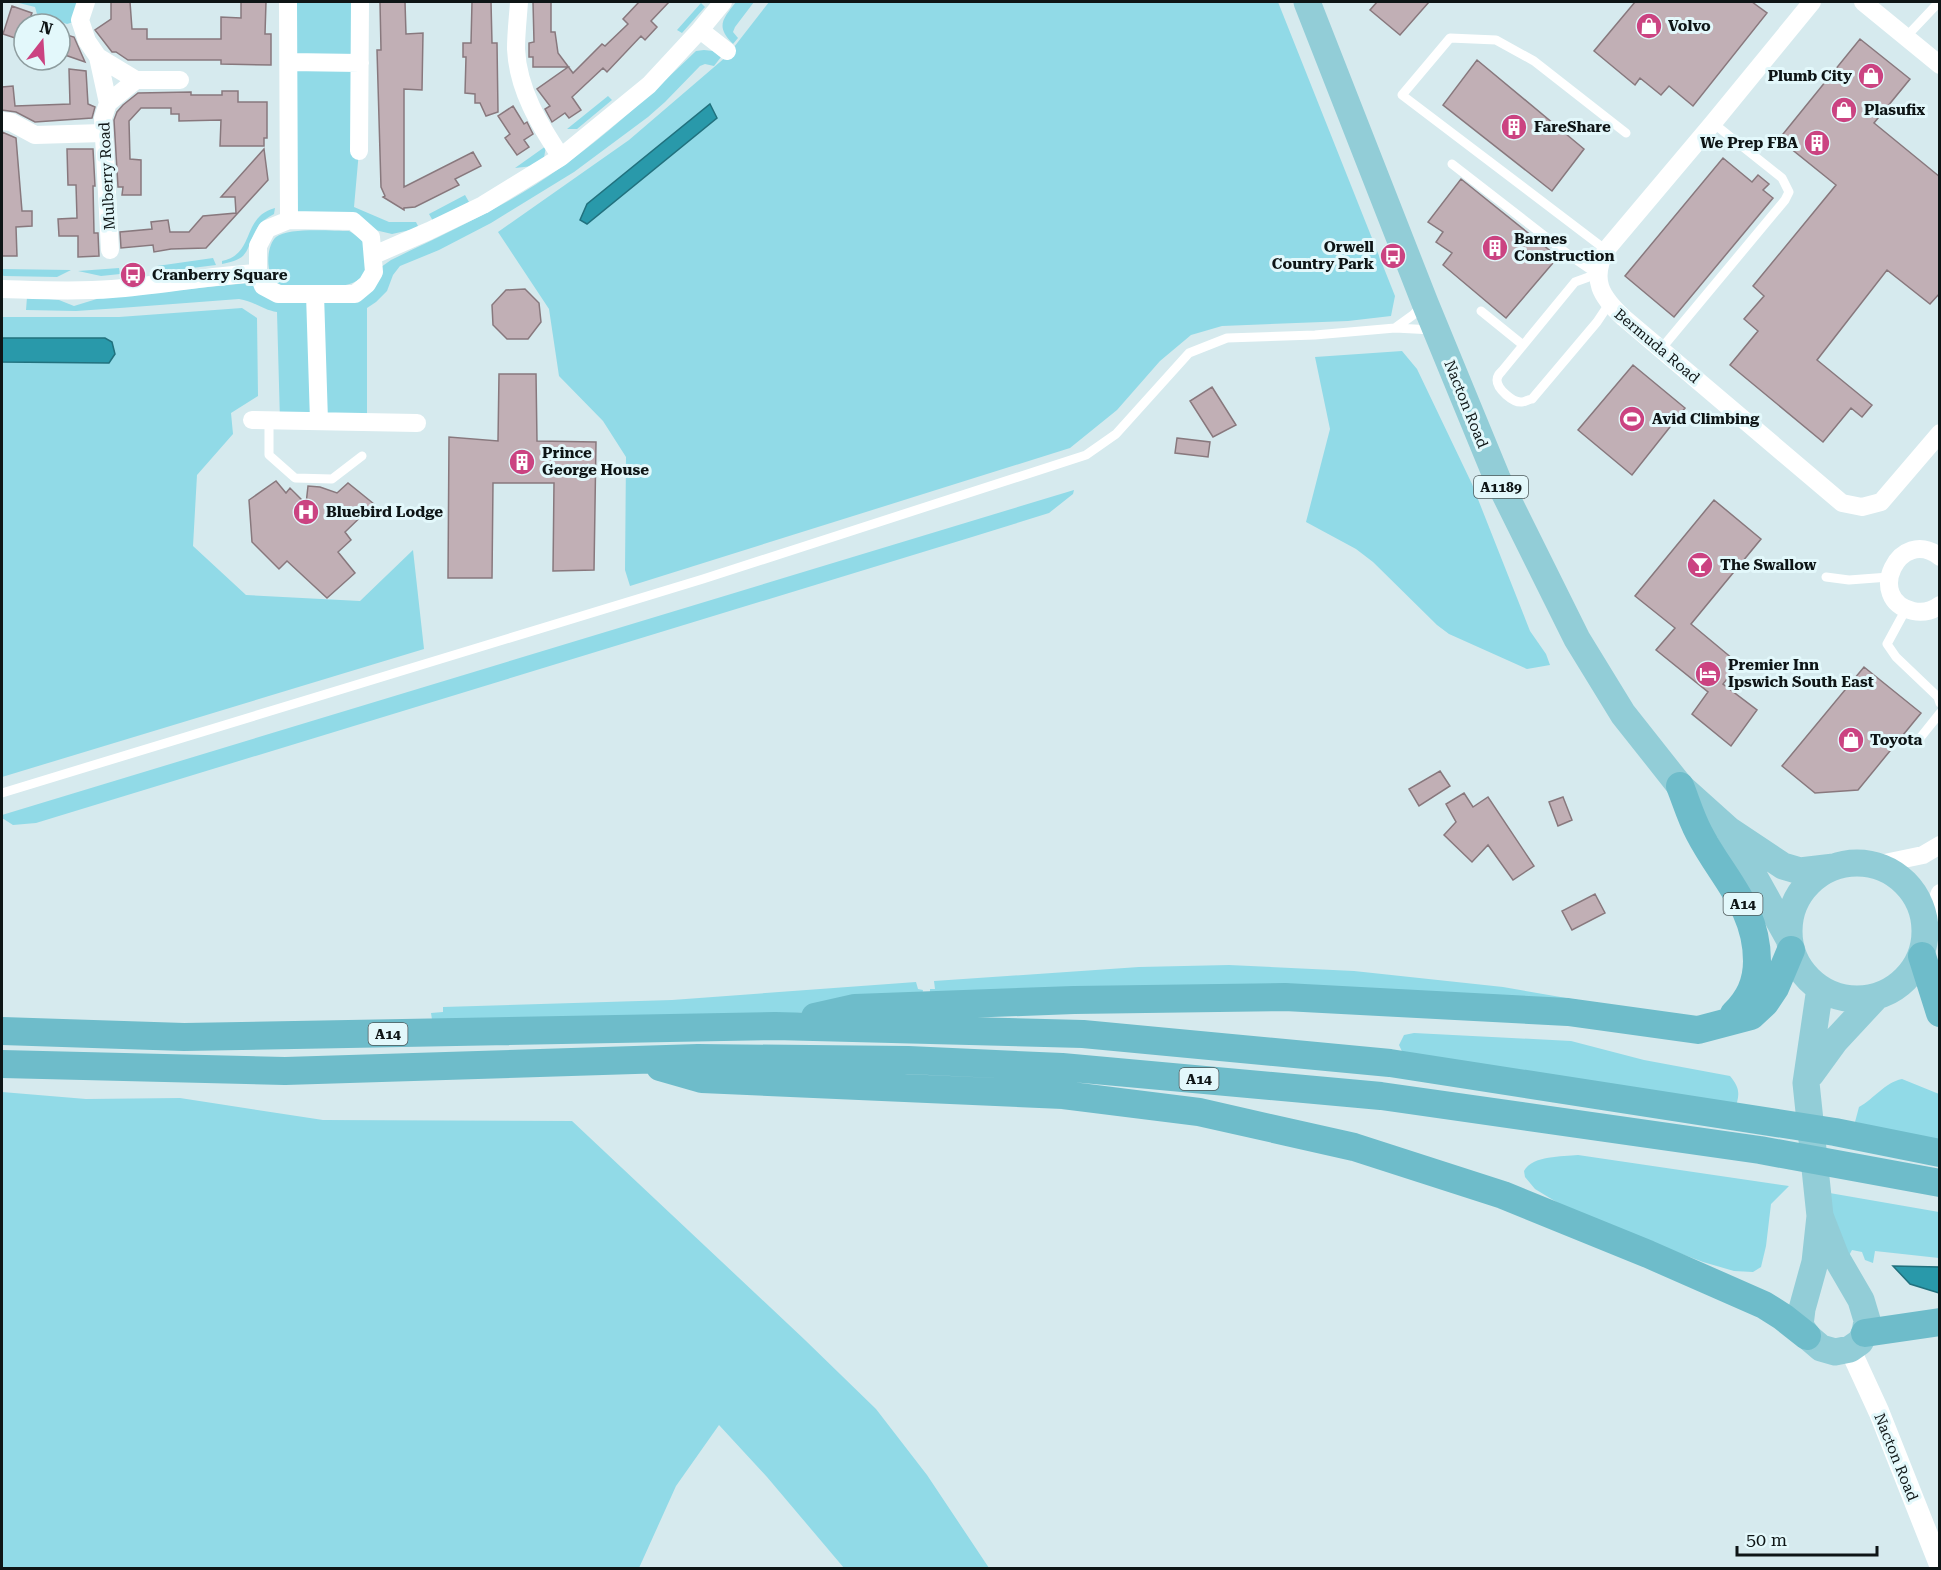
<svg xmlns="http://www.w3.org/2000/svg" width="1941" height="1570" font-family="'Roboto Serif',serif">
	<rect width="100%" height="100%" fill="#d6eaee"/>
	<!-- green -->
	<path fill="#91dae7" d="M15 2H86L80 20 67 24 37 14 35 7Z
		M288 2H360L359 151 354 207 389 222H416L419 228 392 234 375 230 289 220Z
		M736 2H754L735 27 733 32 738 38 733 44C715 26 723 19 736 2Z
		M769 2H1278L1395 296 1391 316 1348 321 1222 326 1191 335 1160 361 1117 410 1070 448 630 586 625 570 626 457 603 421 559 376 549 309 498 232 629 140 727 56Z
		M701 3 705 7 682 33 677 30Z
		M704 50 713 51 721 57 714 66 705 64 700 66 665 102 648 117 574 172 491 223 439 250 400 266 393 275 387 291 376 302 367 308V422L280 421 277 312C263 310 254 301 239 299L120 308 76 311 26 310 27 297 59 300 74 306 100 298 248 283 355 294 374 272 391 260C430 241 471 222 510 200 579 161 639 106 696 51Z
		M608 96 612 100 577 129H567Z
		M546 146 544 158 533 166 515 168Z
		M465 195 469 202 433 221 429 214Z
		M275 208 274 214C267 218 260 222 256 230 245 251 250 259 222 264V261C256 254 241 217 275 208Z
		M349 231C361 238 366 242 366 256 366 260 367 266 366 270 359 292 318 286 299 287 291 287 284 287 277 283 265 275 266 246 276 237 288 227 333 231 349 231Z
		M213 258 216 265 160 272 157 266Z
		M119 268 120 274 101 276 78 271Z
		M2 269 71 270 57 277 4 276 2 275Z
		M242 308 257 318 258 396 231 413 233 434 197 475 193 546 246 595 360 601 413 550 424 649 2 777V317H119Z
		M1402 351 1417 369 1472 484 1530 631 1546 654 1550 665 1527 669 1449 634 1437 625 1373 562 1356 549 1306 522 1330 429 1315 357Z
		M1074 490 1073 494 1049 513 972 537 36 823 13 825 2 818V815Z
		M1229 965 1354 971 1503 987 1607 1005 874 1009 556 1025 433 1026 431 1013 443 1012V1007L672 1000 916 982 918 989 923 990 922 996 930 1001V989H935L934 981 1139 967Z
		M1414 1033 1571 1041 1644 1060 1730 1076C1740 1088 1740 1094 1735 1109L1406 1060 1399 1045 1404 1035Z
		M1902 1079 1939 1094V1144L1855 1122 1859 1107C1875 1098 1884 1083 1902 1079Z
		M2 1092 86 1099 180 1098 323 1120 572 1121 805 1340 876 1409 927 1475 989 1568H844L767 1477 719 1425 676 1486 639 1568H2Z
		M1578 1155 1789 1186 1771 1204 1766 1246 1761 1267 1753 1272 1734 1271 1703 1262 1615 1229 1563 1206 1535 1189 1525 1177 1524 1171C1533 1155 1562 1157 1578 1155Z
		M1818 1191 1939 1212V1258L1875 1251 1873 1263 1865 1260 1862 1252 1852 1250 1846 1261Z"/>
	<!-- water -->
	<path fill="#2999aa" stroke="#21717e" stroke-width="1.5" d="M710 104 717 118 587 224 580 220 587 204Z
		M2 338H105L112 342 115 354 109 363 2 362Z
		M1893 1266 1939 1267V1293L1910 1284Z"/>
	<!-- building -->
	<path fill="#c1afb5" stroke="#88787d" stroke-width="1.5" d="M111 2H130L132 29H147V39H221V17L241 18V2H266L265 34H271V65L221 64V60H128L116 52H112L95 30 111 19Z
		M380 2H405L406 34 423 33 422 90 404 89V187L473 152 481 166 455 179 459 185 415 207 404 208V210L383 197 385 196 381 187 377 50H381Z
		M472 2H491L492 43H497L498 112 486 116 480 103H475V94L465 93 466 57H463V43H471Z
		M533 2H551V32H555L558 53 573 73 602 44 605 46 628 24 623 19 639 2H669L651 21 657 27 645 40 641 36 607 72 603 68 572 97 581 110 569 118 565 113 552 122 545 109 550 106 537 89 568 67H533V57H529V43L534 42Z
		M1377 2H1429L1400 35 1370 10Z
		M1635 2H1752L1767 13 1693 106 1669 86 1661 95 1640 78 1635 85 1594 51Z
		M12 6 32 13 28 24H24V41L3 34Z
		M60 33 74 37 85 62 65 55 60 51Z
		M1860 39 1910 79 1874 123 1940 177V293L1930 304 1887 270 1817 360 1872 405 1862 417 1851 408 1823 442 1730 365 1758 331 1744 319 1764 296 1753 286 1836 185 1779 139Z
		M1477 60 1584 149 1552 191 1443 105Z
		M69 69 86 71 88 104 95 107 92 118 35 122 16 112 2 110V87L13 86 15 106 70 104Z
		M222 91H238V102H267V138H264V146H220L221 120 179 121V114H171V108H141L129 121 130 159 141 160V195H122L123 187H118L114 120 117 112 123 105 138 93 191 92V95H222Z
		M513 106 524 124 527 122 533 134 524 140 529 147 517 155 505 138 510 134 498 116Z
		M2 132 16 138 22 211H32V226L16 227 17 256H2Z
		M67 149H93L95 186H93L94 233H98L99 256 78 257V236H59L58 219 77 218 76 185H68Z
		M264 149 268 180 206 248 171 249 154 252 153 245 121 248 120 232 152 229 151 222 168 220 170 232H189L203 216 236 213 235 197H221Z
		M1723 158 1752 182 1758 175 1769 184 1763 190 1773 198 1674 317 1625 276Z
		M1461 179 1558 257 1506 318 1443 265 1452 253 1436 242 1443 232 1428 222Z
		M525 289 539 303 541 322 528 339H507L493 325 492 305 506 290Z
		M1633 365 1685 408 1632 475 1578 430Z
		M499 374H536L537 441 596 442 594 570 553 571 554 483H493L492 578H448L449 437 498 441Z
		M1212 387 1236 425 1213 437 1190 401Z
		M1177 438 1210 442 1208 457 1175 453Z
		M276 481 286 493 290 488 306 504 308 486 320 487 337 493 348 483 374 504 345 532 351 540 338 552 355 573 327 598 287 561 279 569 252 542 249 500Z
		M1714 500 1761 539 1691 624 1739 664 1723 684 1757 710 1731 746 1692 714 1708 692 1656 650 1675 628 1635 596Z
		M1864 667 1921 713 1858 790 1815 793 1782 766Z
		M1440 771 1450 786 1419 806 1409 789Z
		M1464 793 1473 807 1488 797 1534 866 1513 880 1488 845 1472 862 1444 835 1456 822 1446 804Z
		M1563 797 1572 820 1558 826 1549 802Z
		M1595 894 1605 913 1572 930 1562 911Z"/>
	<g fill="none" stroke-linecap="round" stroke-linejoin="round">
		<!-- service -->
		<path stroke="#fff" stroke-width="9" d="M1906 37 1939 2
			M1452 164 1569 255 1597 274
			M1606 250 1402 95 1450 38 1496 40 1534 61 1626 133
			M1597 274 1575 282 1502 371C1499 374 1497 376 1497 380 1497 389 1513 403 1522 402 1524 402 1530 399 1532 399L1597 322 1609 304
			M1481 311 1523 345
			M1395 328 1413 315 1423 305
			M1661 349 1785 200 1789 192 1782 178 1713 123
			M269 420V455L295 478 332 479 362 456
			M1826 577 1849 580 1889 577
			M1906 609 1887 644 1896 657 1938 697 1940 703
			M1916 743 1940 713
			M2 793 703 579 1086 455 1116 434 1189 353 1227 338 1315 335 1395 328 1433 330"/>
		<!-- minor -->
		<path stroke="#fff" stroke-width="18" d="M86 2 80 20 87 41 98 57 108 103 103 118 110 250
			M288 2 289 220
			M519 2C518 17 516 33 516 49 518 90 539 124 561 157
			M1812 2 1713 123 1606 250C1590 280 1601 297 1624 318L1842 503 1862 507 1881 502 1940 433
			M1863 2 1940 65
			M700 30 727 51
			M98 57 136 80
			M289 62 360 63
			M108 103 136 80H180
			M2 121 11 122 35 135 103 133
			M359 151 360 2
			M289 220 353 221 371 237 374 272 367 284 355 294H278L263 286 258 273V246L267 229Z
			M374 255 429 231 483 205 561 157 649 85 700 30 723 2
			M2 289C38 290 75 292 112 289 161 285 209 276 258 273
			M315 294 319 421
			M252 420 417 423
			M1940 557C1899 525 1864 600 1913 611 1922 613 1932 611 1940 605
			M1875 865 1923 855 1940 845
			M1926 927 1940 893"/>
		<!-- tertiary -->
		<path stroke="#fff" stroke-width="21" d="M1850 1349 1879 1412 1940 1566"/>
		<!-- primary -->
		<path stroke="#92cdd7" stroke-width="27" d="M1307 2 1425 303 1497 478 1577 639 1623 714 1680 786 1729 830 1783 866 1800 871 1834 867
			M1730 833 1789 939
			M1789 931a68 68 0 1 1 136 0a68 68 0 1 1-136 0Z
			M1820 988 1806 1083 1820 1216 1815 1262 1802 1309 1800 1325 1807 1336 1821 1348 1835 1352 1850 1349 1860 1342 1865 1333 1867 1320 1861 1300 1836 1257 1820 1216
			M1811 1074 1835 1041 1875 998"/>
		<!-- trunk -->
		<path stroke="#6ebcca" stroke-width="28" d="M1680 786C1686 801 1691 818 1699 833 1722 878 1757 907 1757 961 1757 983 1749 999 1734 1014
			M1922 956 1940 1013
			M815 1017 855 1008 1074 1000 1285 997 1568 1012 1698 1030 1751 1016 1765 1003 1775 988 1791 950
			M2 1031 184 1037 775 1026 1083 1034 1390 1063 1835 1132 1940 1153
			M2 1064 285 1071 698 1058 908 1060 1062 1067 1381 1096 1760 1150 1940 1183
			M660 1067 702 1079 1063 1095 1199 1112 1354 1147 1503 1195 1648 1254 1764 1305 1783 1317 1807 1336
			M1865 1333 1940 1322"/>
	</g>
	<!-- icons -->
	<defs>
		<g id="shop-disc" transform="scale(1.35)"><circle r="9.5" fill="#cb4381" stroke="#e3f8fb"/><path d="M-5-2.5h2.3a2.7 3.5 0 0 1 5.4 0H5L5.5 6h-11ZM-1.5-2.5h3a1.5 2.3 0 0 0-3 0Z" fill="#fff"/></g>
		<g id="building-disc" transform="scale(1.35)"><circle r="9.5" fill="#cb4381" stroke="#e3f8fb"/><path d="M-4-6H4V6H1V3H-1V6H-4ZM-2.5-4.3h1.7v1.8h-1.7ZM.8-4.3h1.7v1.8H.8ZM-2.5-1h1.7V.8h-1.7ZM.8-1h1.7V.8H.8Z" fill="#fff"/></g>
		<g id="bus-disc" transform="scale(1.35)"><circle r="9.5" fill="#cb4381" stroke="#e3f8fb"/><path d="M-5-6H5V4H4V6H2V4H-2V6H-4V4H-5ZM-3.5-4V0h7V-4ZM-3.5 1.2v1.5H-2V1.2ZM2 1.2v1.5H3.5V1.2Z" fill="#fff"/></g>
		<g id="stadium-disc" transform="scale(1.35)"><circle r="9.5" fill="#cb4381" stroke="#e3f8fb"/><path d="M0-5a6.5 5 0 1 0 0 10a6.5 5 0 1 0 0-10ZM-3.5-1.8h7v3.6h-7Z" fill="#fff"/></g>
		<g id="hospital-disc" transform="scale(1.35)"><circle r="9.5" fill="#cb4381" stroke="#e3f8fb"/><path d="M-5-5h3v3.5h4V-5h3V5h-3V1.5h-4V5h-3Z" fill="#fff"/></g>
		<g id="bar-disc" transform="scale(1.35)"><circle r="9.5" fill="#cb4381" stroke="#e3f8fb"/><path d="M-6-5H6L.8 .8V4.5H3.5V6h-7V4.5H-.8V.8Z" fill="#fff"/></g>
		<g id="hotel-disc" transform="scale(1.35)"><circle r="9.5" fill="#cb4381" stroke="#e3f8fb"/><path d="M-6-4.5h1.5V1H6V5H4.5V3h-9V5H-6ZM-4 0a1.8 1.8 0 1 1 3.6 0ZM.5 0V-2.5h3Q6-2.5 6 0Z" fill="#fff"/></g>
	</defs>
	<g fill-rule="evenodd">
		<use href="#shop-disc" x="1649" y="26"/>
		<use href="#shop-disc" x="1871" y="76"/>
		<use href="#shop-disc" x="1844" y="110"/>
		<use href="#building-disc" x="1514" y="127"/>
		<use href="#building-disc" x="1817" y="143"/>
		<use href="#building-disc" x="1495" y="248"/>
		<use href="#bus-disc" x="1393" y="256"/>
		<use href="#bus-disc" x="133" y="275"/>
		<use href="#stadium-disc" x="1632" y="419"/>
		<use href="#building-disc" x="522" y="462"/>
		<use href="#hospital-disc" x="306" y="512"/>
		<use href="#bar-disc" x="1700" y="565"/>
		<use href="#hotel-disc" x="1708" y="674"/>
		<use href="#shop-disc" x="1851" y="740"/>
	</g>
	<g text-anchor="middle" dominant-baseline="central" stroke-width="6" stroke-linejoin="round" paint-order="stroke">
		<!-- shield labels -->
		<g fill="#e3f8fb" stroke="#4e595b" stroke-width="1.5">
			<rect x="1474" y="476" width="54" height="22" rx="4.5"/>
			<rect x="1723.5" y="893" width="39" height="22" rx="4.5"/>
			<rect x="368.5" y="1023" width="39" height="22" rx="4.5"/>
			<rect x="1179.5" y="1068" width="39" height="22" rx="4.5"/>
		</g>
		<g font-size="14" font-weight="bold" fill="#0e1516">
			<text x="1501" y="487">A1189</text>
			<text x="1743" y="904">A14</text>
			<text x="388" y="1034">A14</text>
			<text x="1199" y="1079">A14</text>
		</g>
		<!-- poi labels -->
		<g font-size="15" font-weight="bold" fill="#0e1516" stroke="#e3f8fb" text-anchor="start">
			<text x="1668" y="26">Volvo</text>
			<text x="1852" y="76" text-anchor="end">Plumb City</text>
			<text x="1864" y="110">Plasufix</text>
			<text x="1534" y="127">FareShare</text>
			<text x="1798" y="143" text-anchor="end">We Prep FBA</text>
			<text x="1514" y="239">Barnes<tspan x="1514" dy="17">Construction</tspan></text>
			<text x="1374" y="247" text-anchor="end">Orwell<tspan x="1374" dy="17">Country Park</tspan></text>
			<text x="152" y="275">Cranberry Square</text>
			<text x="1652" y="419">Avid Climbing</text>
			<text x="542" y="453">Prince<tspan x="542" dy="17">George House</tspan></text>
			<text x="326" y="512">Bluebird Lodge</text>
			<text x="1720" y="565">The Swallow</text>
			<text x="1728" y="665">Premier Inn<tspan x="1728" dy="17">Ipswich South East</tspan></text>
			<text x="1870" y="740">Toyota</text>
		</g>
		<!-- street labels -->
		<g font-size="15" fill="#0e1516" stroke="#e3f8fb">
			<text transform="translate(107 176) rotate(-93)">Mulberry Road</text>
			<text transform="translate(1657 346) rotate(40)">Bermuda Road</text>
			<text transform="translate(1466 404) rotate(68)">Nacton Road</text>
			<text transform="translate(1896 1457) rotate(68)">Nacton Road</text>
		</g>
	</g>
	<!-- border -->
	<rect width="1941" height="1570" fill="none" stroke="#0e1516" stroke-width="6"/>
	<!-- north arrow -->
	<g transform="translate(42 42) rotate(17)"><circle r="28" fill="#e3f8fb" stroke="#8e9d9f" stroke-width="1.5"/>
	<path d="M0-4.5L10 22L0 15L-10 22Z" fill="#cb4381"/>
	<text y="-9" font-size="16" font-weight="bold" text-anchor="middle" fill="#0e1516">N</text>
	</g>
	<!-- scale -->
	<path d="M1737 1546v9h140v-9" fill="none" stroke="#0e1516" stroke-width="3"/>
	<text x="1746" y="1546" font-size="18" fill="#0e1516" stroke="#e3f8fb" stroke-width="4.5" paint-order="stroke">50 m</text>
</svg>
